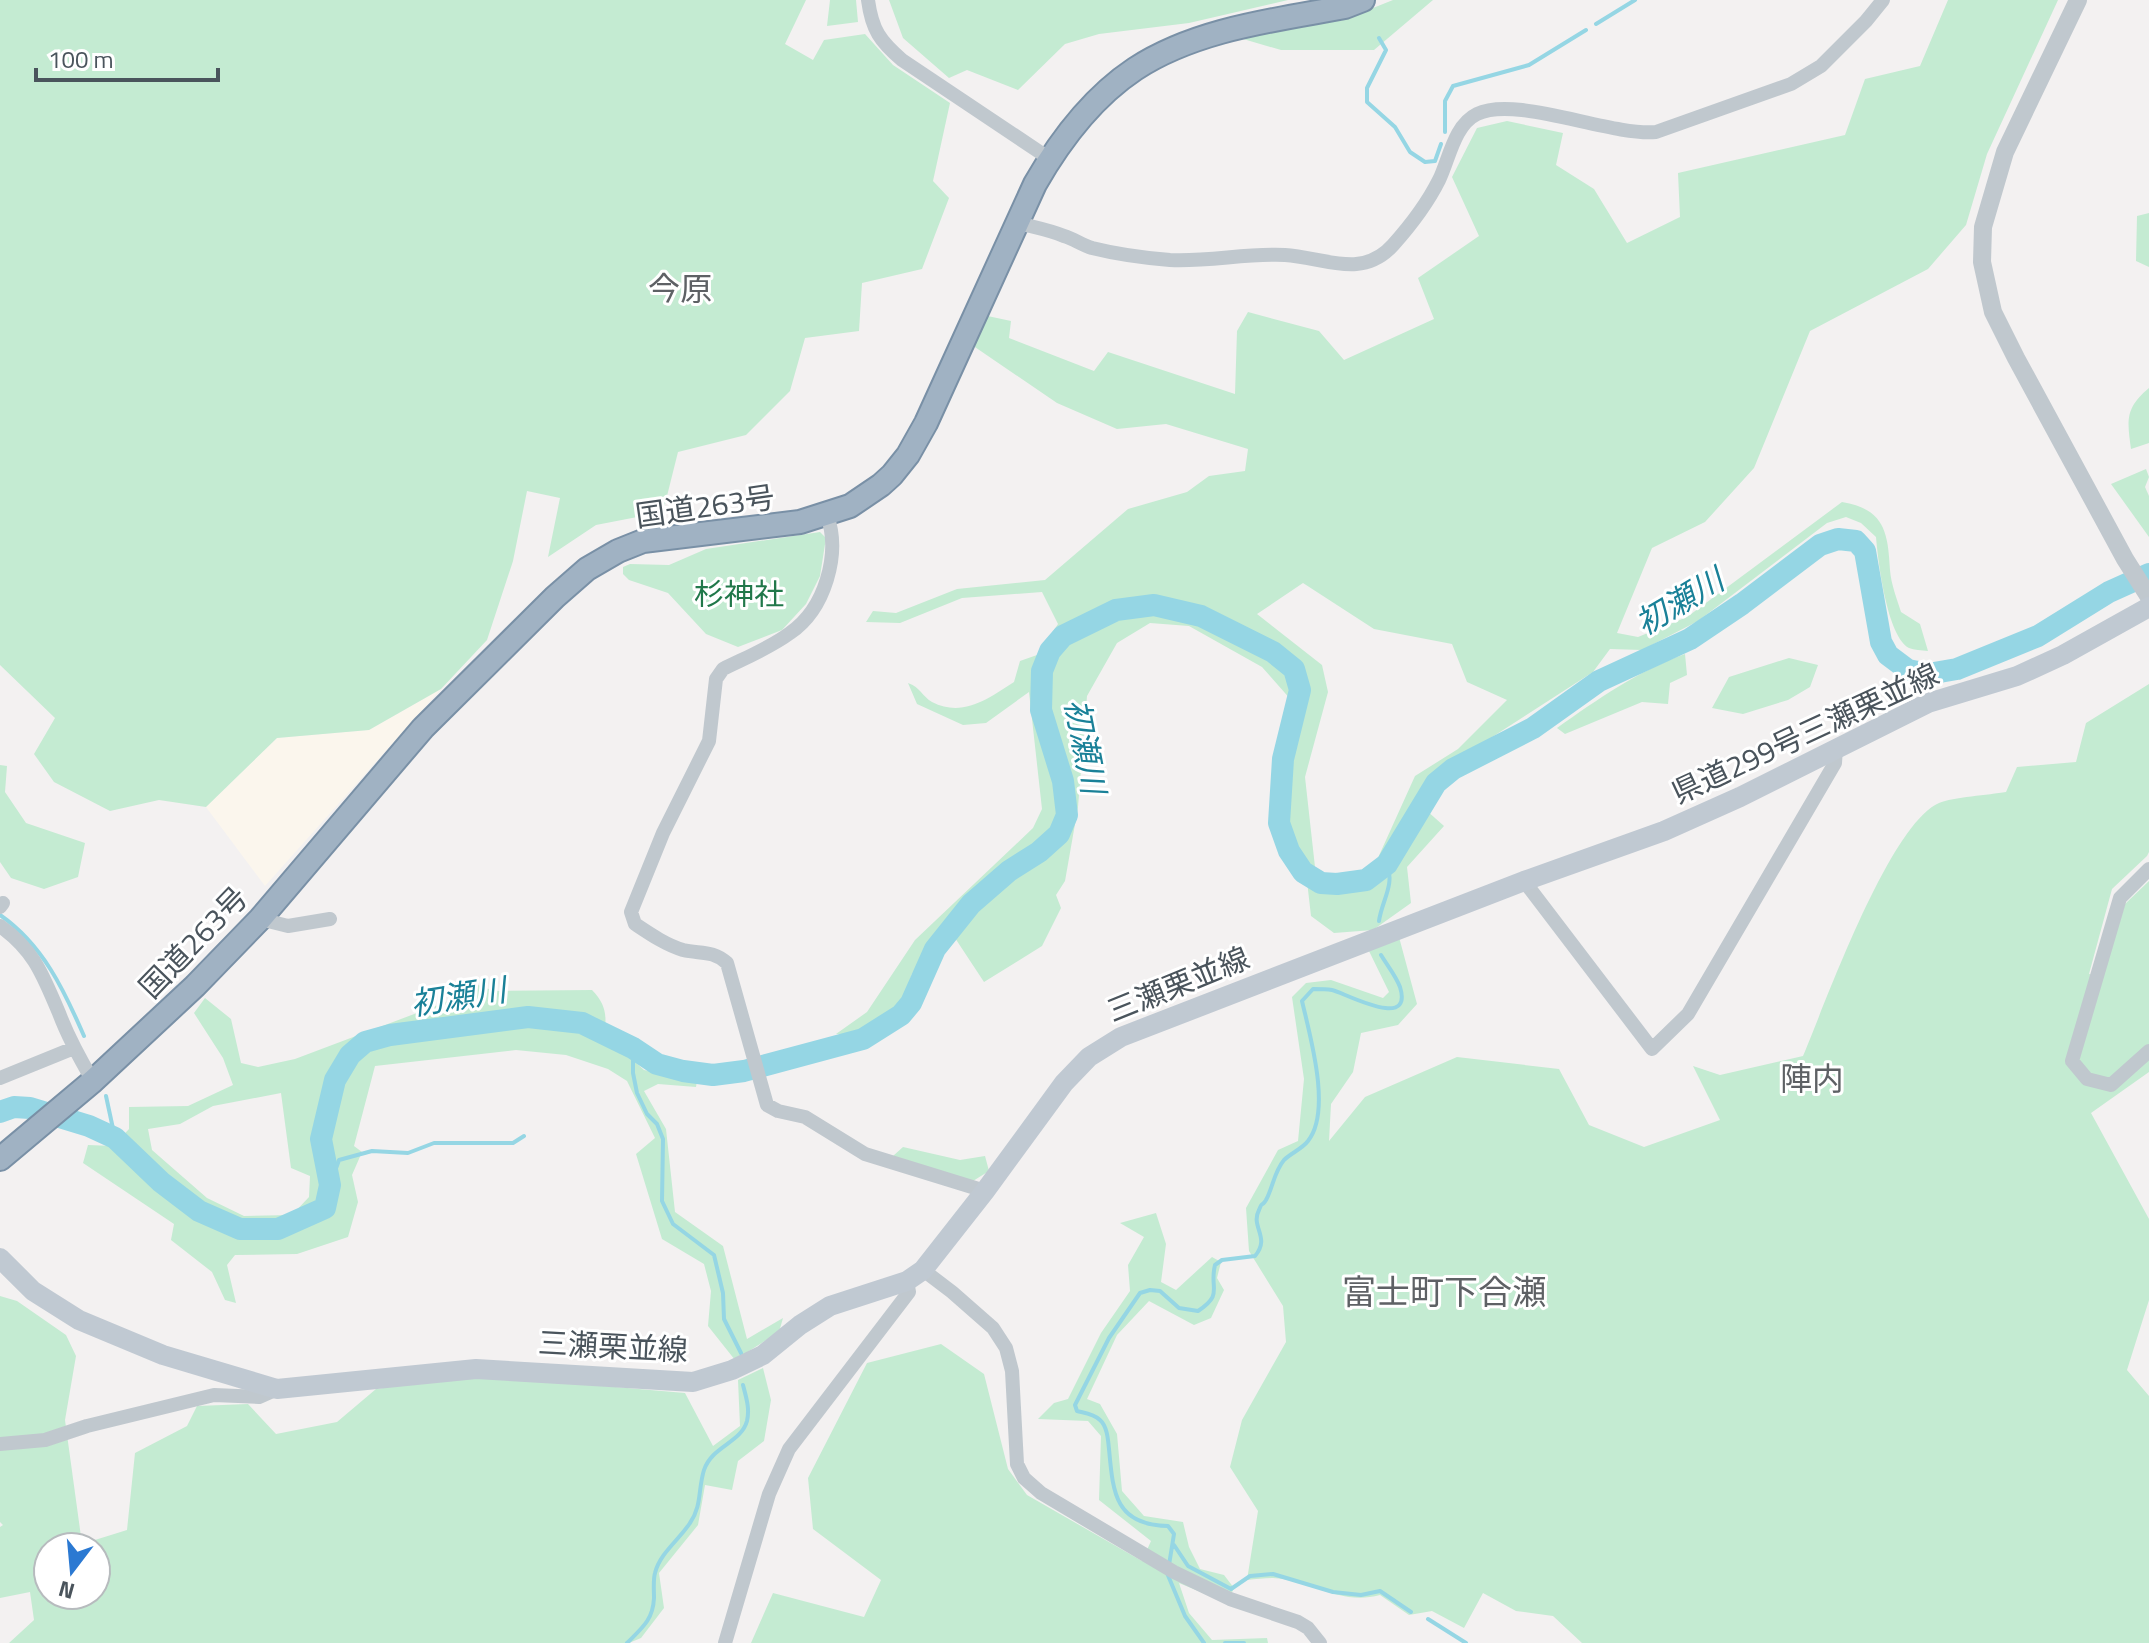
<svg xmlns="http://www.w3.org/2000/svg" width="2149" height="1643" font-family="'Titillium Web','Noto Sans JP',sans-serif">
	<rect width="100%" height="100%" fill="#f3f1f1"/>
	<!-- commercial -->
	<path fill="#fbf6ed" d="M441 689 265 886 206 807 277 738 369 730Z"/>
	<!-- green -->
	<path fill="#c4ebd2" fill-rule="evenodd" d="M0 0H806L785 44 813 60 824 40 865 34 893 65 950 103 933 181 949 198 922 269 862 283 859 331 805 338 790 391 746 435 678 452 663 512 596 525 548 557 560 498 527 491 513 561 487 640 441 689 369 730 277 738 206 807 159 800 110 811 54 782 34 754 55 718 0 665Z
		M830 0H856L858 22 827 26Z
		M889 0H1288L1189 23 1099 34 1065 44 1018 90 967 70 949 78 903 38Z
		M1393 0H1433L1374 50H1281L1233 36 1358 14Z
		M1948 0H2058L1987 154 1966 225 1928 269 1810 331 1754 468 1705 522 1652 548 1617 633 1638 637 1687 617 1842 502C1885 509 1888 533 1890 570 1891 584 1897 599 1901 612L1920 624 1928 651C1921 650 1914 650 1909 648 1887 636 1878 561 1876 537L1861 523 1846 517 1827 523 1698 621 1642 650 1610 649 1593 672 1427 779 1417 802 1444 826 1407 867 1411 903 1373 930 1334 933 1311 916 1307 881 1275 811 1284 736 1292 701 1262 667 1189 626 1150 623 1117 643 1087 696 1078 807 1065 881 1056 895 1061 908 1042 946 984 982 955 938 942 931 912 974 897 1012 861 1034H836L867 1012 915 940 1033 828 1042 809 1029 692 986 723 963 725 917 704 908 683C920 687 922 696 932 702 963 718 989 698 1014 682L1020 661 1037 655 1058 624 1042 592 962 598 900 623 866 622 873 611 896 613 957 589 1045 580 1128 509 1187 492 1209 476 1245 471 1248 449 1166 424 1117 429 1057 403 969 343 983 315 1011 321 1009 338 1094 371 1108 352 1235 394 1237 331 1248 312 1319 331 1344 360 1434 319 1418 278 1479 236 1452 177 1477 128 1507 121 1563 133 1556 165 1594 189 1627 243 1680 217 1678 173 1845 135 1865 79 1920 66ZM1303 583 1374 629 1452 644 1467 682 1507 700 1458 749 1415 776 1377 860 1355 874 1328 875 1315 867 1305 777 1328 692 1322 665 1257 614Z
		M2149 213V267L2136 261 2137 216Z
		M2149 388V443L2131 449C2127 420 2125 408 2149 388Z
		M2146 469 2149 477 2145 487 2149 496V537L2111 484Z
		M820 532 826 538 820 576 806 604 782 630 738 647 706 634 668 593 629 580 623 574V567L630 564 669 565 706 549Z
		M1685 654 1687 675 1670 683 1668 704 1642 702 1565 734 1557 728C1598 699 1638 671 1685 654Z
		M1789 658 1818 665 1810 687 1788 700 1743 714 1712 708 1729 677Z
		M2149 684V852L2147 856 2112 889 2089 974 2103 976 2125 904 2149 881V1072L2091 1113 2149 1219V1300L2127 1370 2149 1396V1643H1582L1553 1616 1516 1611 1483 1593 1464 1628 1432 1611 1409 1615 1380 1595C1340 1606 1311 1580 1273 1578 1265 1578 1256 1579 1247 1580L1258 1511 1230 1467 1242 1420 1286 1342 1283 1306 1249 1251 1246 1208 1278 1150 1298 1141 1304 1079 1292 997 1306 983 1331 980 1383 998 1389 992 1369 951 1399 937 1417 1004 1398 1025 1361 1033 1353 1072 1331 1104 1329 1141 1365 1097 1457 1057 1559 1069 1589 1125 1644 1147 1720 1120 1693 1066 1720 1075 1803 1056C1826 1002 1889 825 1939 803 1953 797 1989 795 2006 792L2017 767 2076 762 2086 723Z
		M0 765 7 766 5 792 26 823 85 843 78 877 44 889 11 878 0 862Z
		M473 983 494 991 592 990C608 1006 607 1020 603 1041L624 1052 644 1070 697 1081 696 1087 658 1084 644 1091 666 1129 675 1212 723 1246 747 1339 783 1318 779 1332 735 1360 708 1326 711 1291 704 1264 662 1239 636 1154 655 1138 627 1081 608 1069 566 1055 516 1050 375 1066 354 1146 362 1152 352 1175 358 1202 348 1237 297 1254 235 1255 227 1265 236 1303 225 1300 212 1272 171 1240 174 1224 83 1163 88 1145 113 1146 129 1129V1107L188 1106 233 1085 223 1058 194 1013 205 998 231 1019 241 1063 258 1067 295 1059 446 1002ZM281 1093 291 1168 310 1176 309 1197 292 1215 244 1216 207 1198 152 1150 148 1129 180 1124 213 1106Z
		M903 1147 960 1160 985 1156 989 1171 973 1181 893 1156Z
		M1156 1213 1166 1244 1161 1282 1176 1290 1212 1257 1221 1262 1217 1278 1224 1290 1211 1318 1194 1325 1149 1301 1117 1335 1087 1399 1100 1404 1117 1434 1122 1491 1144 1516 1183 1522 1189 1547 1200 1569 1224 1575 1234 1588 1227 1603 1179 1583 1189 1613 1212 1640 1267 1638 1268 1643H751L773 1593 864 1617 881 1580 813 1529 808 1478 867 1363 941 1344 984 1374 1008 1469 1027 1495 1142 1561 1151 1541 1099 1500 1101 1436 1088 1421 1038 1419 1054 1403 1068 1399 1101 1333 1130 1291 1128 1265 1144 1237 1120 1223Z
		M0 1296 17 1301 66 1335 76 1356 65 1420 82 1544 127 1530 135 1453 187 1426 197 1406 248 1404 276 1434 337 1422 376 1389 476 1375 685 1393 713 1446 740 1426 738 1380 763 1368 771 1400 764 1441 738 1461 732 1490 705 1485 698 1525 659 1573 664 1608 641 1638 629 1643H9L34 1620 30 1592 0 1598V1527L3 1525 0 1522ZM48 1547H96V1595H48Z"/>
	<g fill="none" stroke-linecap="round" stroke-linejoin="round">
		<!-- stream -->
		<path stroke="#95d6e4" stroke-width="4" d="M1596 24 1635 0
			M1379 38 1386 50 1367 88V102L1395 127 1410 152 1425 162 1435 161 1441 144
			M1445 132V101L1453 86 1529 65 1586 30
			M0 915C43 945 64 990 84 1036
			M1379 921C1382 900 1395 885 1387 864
			M633 1048V1073L637 1093 647 1114 657 1124 663 1139 662 1201 673 1224 714 1255 723 1293 724 1319 741 1353
			M106 1096 115 1138
			M330 1185 339 1160 372 1151 408 1153 434 1143H513L524 1136
			M1174 1545 1188 1566 1231 1589 1250 1576 1273 1574 1333 1592 1361 1595 1380 1591 1411 1612
			M1169 1565 1174 1534 1168 1526C1115 1525 1113 1493 1109 1449 1108 1439 1107 1426 1100 1420 1094 1414 1085 1413 1077 1411L1075 1405 1109 1338 1140 1293 1150 1290 1160 1291 1179 1308 1198 1311C1224 1294 1209 1289 1215 1265L1222 1260 1255 1256C1271 1237 1250 1227 1259 1210 1263 1200 1261 1208 1266 1200 1273 1187 1274 1172 1284 1160 1291 1153 1302 1149 1308 1141 1332 1111 1310 1036 1302 1001L1313 989C1319 989 1326 989 1332 990 1343 992 1414 1032 1400 987 1396 976 1387 965 1381 955
			M1167 1573 1185 1616 1204 1643
			M1428 1619 1466 1643
			M627 1643C642 1628 653 1620 654 1598 654 1590 653 1580 655 1573 660 1553 679 1540 690 1523 702 1506 698 1489 704 1470 712 1446 741 1443 747 1421 750 1408 746 1397 743 1385
			M1225 1643H1244"/>
		<!-- river -->
		<path stroke="#95d6e4" stroke-width="22" d="M0 1112 14 1107 30 1108 89 1126 115 1138 161 1182 199 1211 240 1229H278L325 1208 330 1185 321 1139 335 1080 350 1055 365 1042 390 1035 528 1017 582 1023 633 1048 657 1064 683 1071 713 1075 744 1071 863 1039 901 1015 911 1003 935 949 971 904 1009 871 1039 852 1059 834 1067 815 1063 781 1041 710 1042 671 1050 651 1063 636 1116 610 1154 605 1201 616 1273 652 1294 669 1300 690 1283 759 1279 823 1289 851 1303 872 1321 883 1337 884 1366 880 1387 864 1436 783 1453 769 1533 728 1599 681 1690 639 1742 604 1820 545 1838 539 1856 541 1865 551 1881 642 1888 655 1908 670 1928 674 1957 669 2038 636 2109 592 2149 574"/>
		<!-- trunk casing -->
		<g stroke="#7990a6" stroke-width="26">
			<path id="trunk" d="M0 1159 93 1081 195 986 260 919 423 728 555 597 587 569 618 551 643 541 800 522 850 506 881 485 892 475 908 455 926 423 1035 184C1059 142 1093 97 1135 69 1196 29 1275 20 1345 7L1363 0"/>
		</g>
		<!-- minor -->
		<path stroke="#c0c8ce" stroke-width="14" d="M868 0C872 30 880 41 902 60L1050 159
			M1018 223C1033 227 1050 230 1064 236 1074 239 1082 245 1092 248 1116 254 1145 258 1170 260 1208 262 1247 253 1285 255 1323 257 1362 280 1393 245 1410 226 1428 202 1439 180 1449 160 1454 125 1477 114 1516 95 1609 136 1656 132L1791 84 1821 66 1866 21 1883 0
			M827 515C841 554 825 609 790 633 770 648 745 658 723 669L716 679 709 741 663 833 631 912 635 924C650 934 666 945 683 950 700 954 713 950 727 963L767 1105 778 1111 805 1117 865 1154 985 1191
			M2149 869 2120 898 2072 1061 2087 1079 2111 1085 2149 1051
			M1524 881 1652 1049 1688 1014 1835 763 1836 747
			M0 907 3 903
			M260 919 288 926 330 919
			M0 926C35 951 43 976 59 1013 68 1037 80 1059 93 1081
			M0 1078 74 1048
			M923 1270 952 1292 993 1328 1006 1348 1012 1371 1017 1464 1024 1478 1041 1493 1174 1572 1230 1599 1298 1622 1308 1628 1320 1643
			M0 1444 45 1440 87 1426 214 1395 259 1397 277 1389
			M725 1643 769 1494 789 1449 909 1292 907 1281"/>
		<!-- tertiary -->
		<path stroke="#c0c8ce" stroke-width="18" d="M2078 0 2005 152 1983 227 1982 262 1993 312 2016 358 2125 559 2149 597"/>
		<!-- secondary -->
		<path stroke="#c0c9d2" stroke-width="20" d="M0 1258 33 1291 79 1320 163 1355 277 1389 476 1369 693 1382 732 1370 763 1355 800 1325 830 1306 907 1281 923 1270 985 1191 1064 1083 1089 1057 1121 1037 1524 881 1664 831 1740 797 1928 703 2017 676 2063 655 2149 607"/>
		<!-- trunk -->
		<use href="#trunk" stroke="#a0b2c3" stroke-width="22"/>
	</g>
	<g text-anchor="middle" dominant-baseline="central" stroke-width="6" stroke-linejoin="round" paint-order="stroke">
		<!-- street labels -->
		<g font-size="30" fill="#4a545c" stroke="#fff">
			<text transform="translate(705 506) rotate(-8)">国道263号</text>
			<text transform="translate(1805 733) rotate(-25)">県道299号三瀬栗並線</text>
			<text transform="translate(193 942) rotate(-46)">国道263号</text>
			<text transform="translate(1178 984) rotate(-22)">三瀬栗並線</text>
			<text transform="translate(613 1346) rotate(3)">三瀬栗並線</text>
		</g>
		<!-- park labels -->
		<g font-size="30" fill="#21784a" stroke="#fff">
			<text x="739" y="594">杉神社</text>
		</g>
		<!-- neighbourhood labels -->
		<g font-size="32" fill="#5e6165" stroke="#fff">
			<text x="680" y="288">今原</text>
			<text x="1812" y="1078">陣内</text>
		</g>
		<!-- water labels -->
		<g font-size="32" font-style="italic" fill="#1a8198" stroke="#fff">
			<text transform="translate(1679 601) rotate(-31)">初瀬川</text>
			<text transform="translate(1086 746) rotate(79)">初瀬川</text>
			<text transform="translate(458 996) rotate(-9)">初瀬川</text>
		</g>
		<!-- quarter labels -->
		<g font-size="34" fill="#5e6165" stroke="#fff">
			<text x="1444" y="1291">富士町下合瀬</text>
		</g>
	</g>
	<!-- north arrow -->
	<g transform="translate(72 1571) rotate(196)"><circle r="38" fill="#ffffff" stroke="#b7bbbe" stroke-width="2"/>
	<path d="M0-6L14 30L0 20L-14 30Z" fill="#2b79d2"/>
	<text y="-12" font-size="22" font-weight="bold" text-anchor="middle" fill="#4a545c">N</text>
	</g>
	<!-- scale -->
	<path d="M36 68v12h182v-12" fill="none" stroke="#4a545c" stroke-width="4"/>
	<text x="48" y="68" font-size="24" fill="#4a545c" stroke="#ffffff" stroke-width="6" paint-order="stroke">100 m</text>
</svg>
